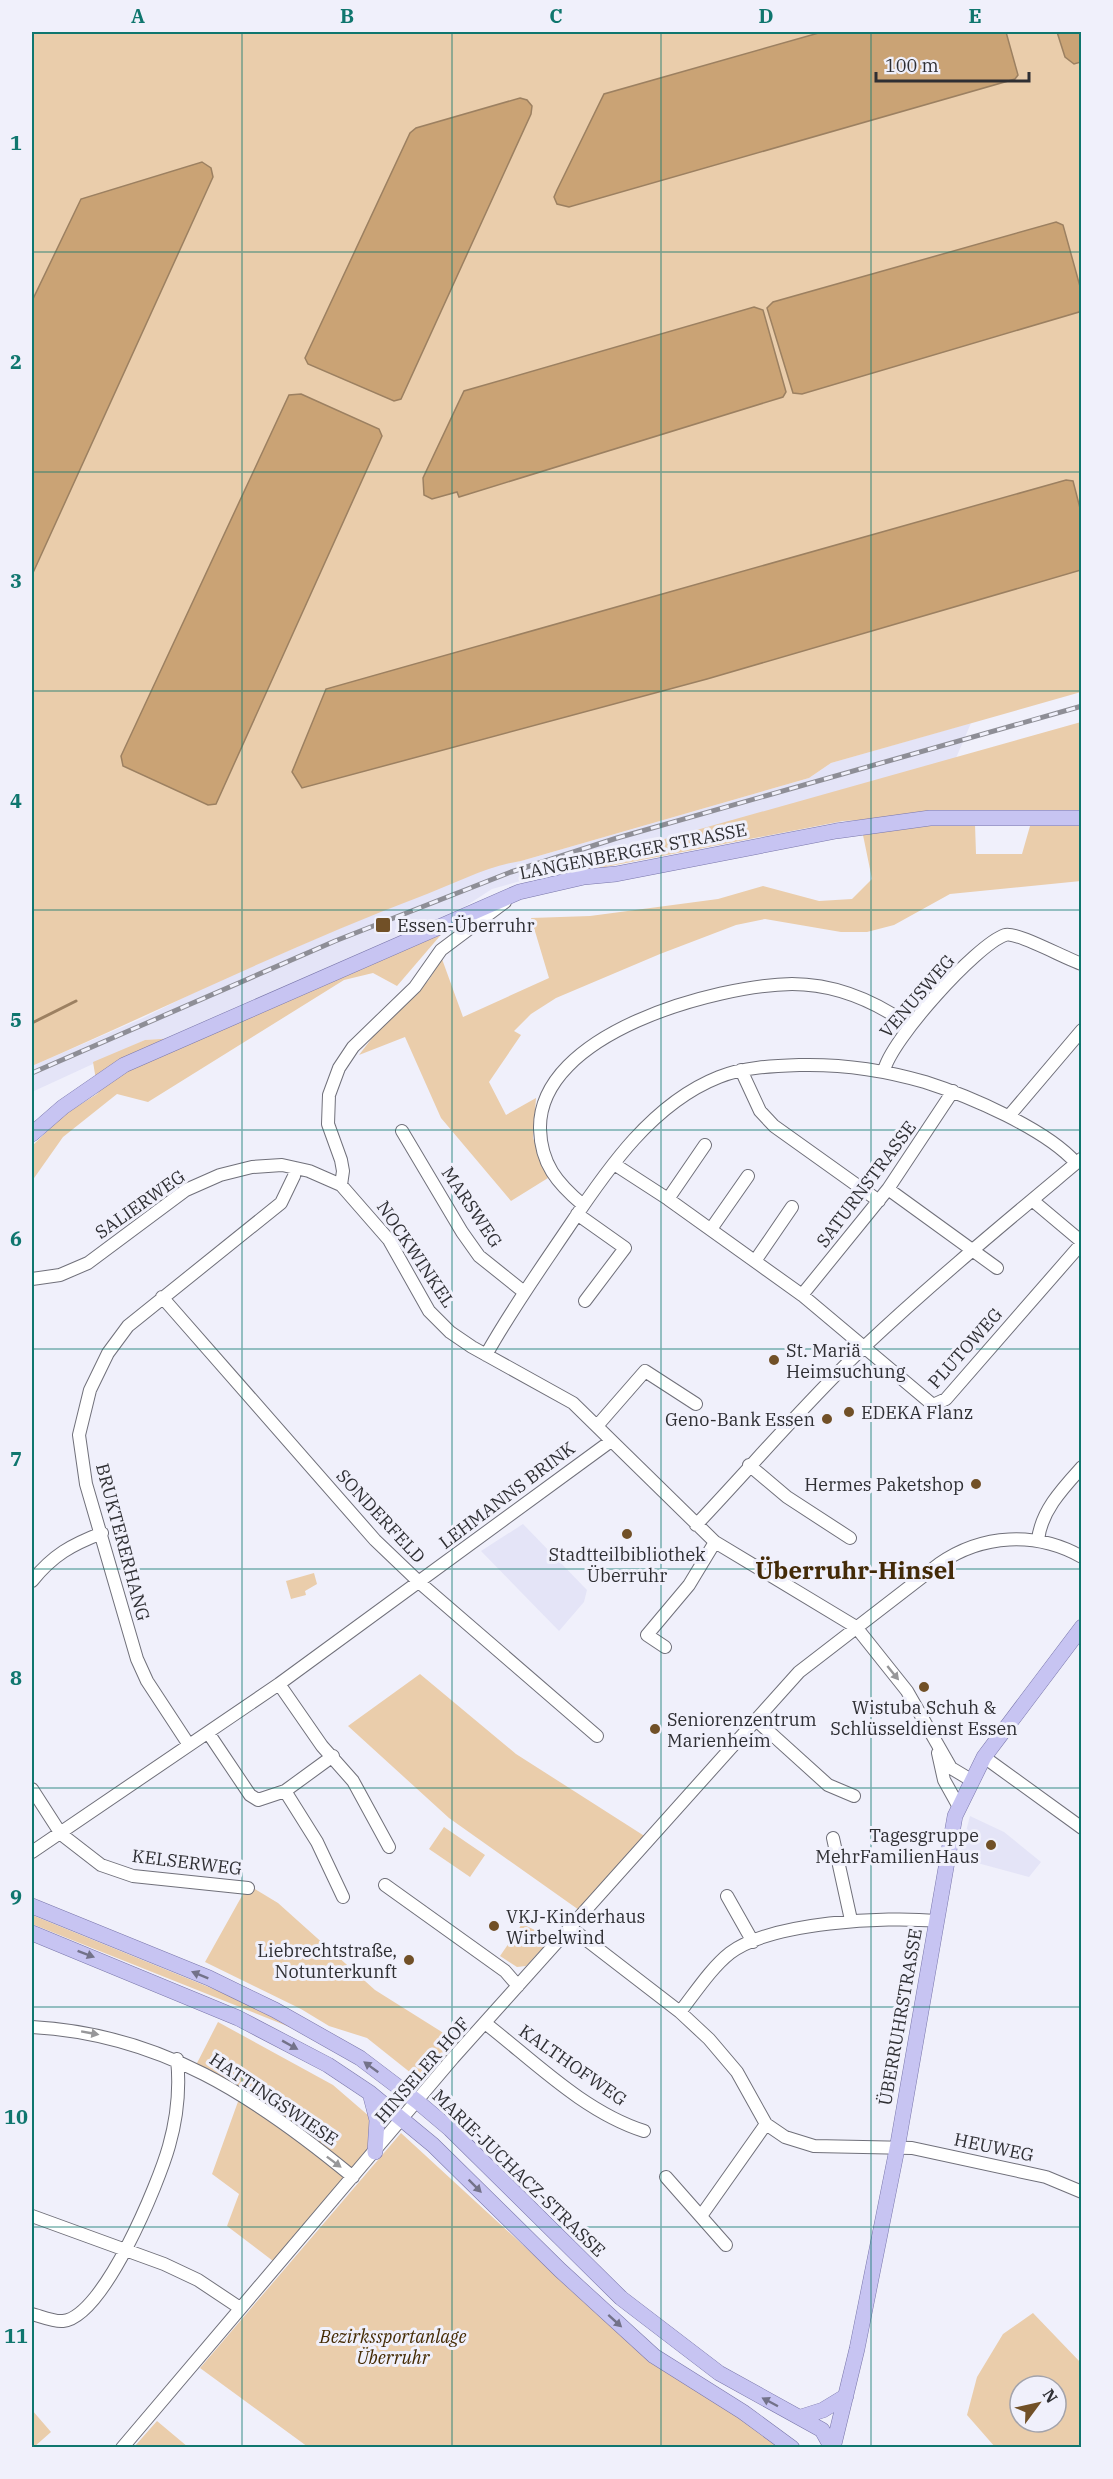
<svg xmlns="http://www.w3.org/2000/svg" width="1113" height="2479" font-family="'IBM Plex Serif',serif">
	<rect width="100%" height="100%" fill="#f0f0fb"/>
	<!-- built -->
	<path fill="#e4e4f7" d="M971 723 956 758 492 889 441 922 176 1038 145 1040 32 1092V1066L143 1018 209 985 393 905 498 864 521 861 809 778 831 763Z
		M523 1524 587 1590 584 1602 559 1631 481 1551Z
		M970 1816 1004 1832 1041 1862 1029 1877 959 1858Z"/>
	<!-- green -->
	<path fill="#eacdab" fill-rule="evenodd" d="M32 32H1057L1065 57 1074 64 1082 62 1081 692 831 763 809 778 521 861C488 866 458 882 427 894 292 945 163 1009 32 1066Z
		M1081 722V816H930L843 821 595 869 562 871 615 853Z
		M1032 819H1081V881L950 894 894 925 867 932H841L765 919 736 925 660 954 556 998 531 1014 514 1031 521 1035 489 1082 506 1115 536 1098 533 1138 548 1178 511 1201 441 1118 405 1037 359 1055 385 1021 428 981 442 959 463 1017 549 978 531 918 590 916 718 899 763 886 819 901 852 899 872 879 863 835 937 824H975L976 854H1022Z
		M445 930 397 986 373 973 344 980 148 1102 117 1094 63 1137 32 1181V1146L64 1115 97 1094 110 1078Z
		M176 1038 96 1080 93 1062 145 1040Z
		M314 1573 317 1584 305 1591 306 1595 291 1599 286 1581Z
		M420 1674 516 1754 646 1837 579 1910 449 1818 348 1726Z
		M444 1827 485 1855 470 1877 429 1849Z
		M248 1885 278 1903 375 1990 461 2044 426 2085 367 2038 329 2026 301 2009 205 1962Z
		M32 1915 238 1999 297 2030 32 1924Z
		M522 1924 552 1938 526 1966 517 1967 500 1956Z
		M218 2022 333 2085 384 2129 351 2174 195 2067Z
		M240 2096 350 2176 277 2264 227 2226 239 2194 212 2174Z
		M401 2133 574 2292 736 2416 783 2447H308L200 2368Z
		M1033 2313 1081 2363V2447H995L967 2415 977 2377 1003 2334ZM1020 2386H1056V2422H1020Z
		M32 2410 51 2432 34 2447H32Z
		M157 2421 188 2447H134Z"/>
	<!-- water -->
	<path fill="#caa375" stroke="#9c8061" stroke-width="1.5" d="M822 32H1006L1018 75 1015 79 569 207 557 204 554 197 557 190 604 94Z
		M1057 32H1081V62L1074 64 1065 57Z
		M520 98 527 100 532 106 531 114 401 399 394 401 308 364 305 358 410 133 416 128Z
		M202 162 211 168 213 177 32 575V301L81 199Z
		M1056 222 1063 225 1081 290V309L1079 312 802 394 793 393 767 308 773 302Z
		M754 307 763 310 786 392 783 397 459 497 457 492 432 499 424 495 423 478 464 391Z
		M301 394 379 429 382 436 216 804 208 805 123 766 121 756 289 395Z
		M1066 480 1073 481 1081 512V570L707 679 302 788 292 772 326 689Z"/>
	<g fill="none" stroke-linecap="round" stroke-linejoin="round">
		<!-- stream -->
		<path stroke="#9c8061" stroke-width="3" d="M32 1023 76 1001"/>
		<!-- minor casing -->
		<g stroke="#70707a" stroke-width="14">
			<path id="minor" d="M741 1070 760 1111 774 1126 879 1201
				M884 1071C890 1041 976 945 1005 935 1016 931 1066 959 1082 964
				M1009 1116 1082 1030
				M402 1131 462 1232 479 1256 524 1292
				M614 1164 668 1199 802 1295 933 1405 946 1399 1082 1243
				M341 1185 343 1171 341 1160 328 1124 329 1095 339 1068 353 1047 415 987 441 950 505 902
				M888 1189 997 1268
				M668 1199 705 1145
				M1032 1200 1082 1242
				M583 1205C557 1183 541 1164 540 1129 538 1033 717 985 792 984 836 984 875 1001 910 1026
				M577 1214 625 1248 585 1301
				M711 1229 748 1176
				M755 1261 792 1207
				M32 1279 60 1275 88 1263 186 1190 220 1175 252 1167 282 1165 309 1171 341 1185 389 1240 429 1311 450 1332 472 1347 573 1403 715 1542 856 1627 907 1691 951 1768 971 1780
				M802 1295 888 1189 953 1091
				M162 1297 375 1540 420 1583 597 1736
				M486 1355C511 1310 541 1268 570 1225 608 1168 653 1103 719 1077 744 1067 773 1066 800 1065 843 1064 884 1070 925 1082 969 1096 1046 1129 1076 1163
				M597 1426 645 1371 696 1404
				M749 1465 787 1497 850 1538
				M696 1525C752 1466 805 1403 864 1347 934 1281 1007 1221 1081 1159
				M1038 1540C1041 1511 1063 1488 1082 1467
				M32 1581C53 1555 71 1545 102 1533
				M665 1647 647 1635 689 1585 715 1542
				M279 1684 322 1746 353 1781 389 1847
				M756 1720 828 1785 854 1796
				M209 1734 250 1795 258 1800 285 1791 333 1756
				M189 1745 147 1681 137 1659 86 1484 79 1435 90 1390 108 1353 128 1326 281 1203 294 1176 295 1168
				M938 1753 944 1780 959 1807
				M984 1757 1082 1828
				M32 1789 61 1834 101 1865 133 1876 248 1888
				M285 1791 317 1842 343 1897
				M833 1838 851 1920
				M32 1852 279 1684 611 1441
				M385 1885 505 1971 518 1986
				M727 1896 753 1942
				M571 1928 680 2012 709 2039 737 2072 766 2124 785 2137 814 2146 912 2148 1046 2177 1082 2192
				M680 2012C695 1993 711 1968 730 1953 771 1922 886 1916 936 1921
				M485 2023C534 2061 584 2112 644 2131
				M32 2027C161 2034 255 2096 353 2177
				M666 2177 726 2245
				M32 2216 164 2264 198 2280 240 2308
				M701 2216 766 2124
				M32 2314C40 2316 54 2322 63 2321 104 2317 159 2182 169 2146 177 2118 180 2087 177 2059
				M122 2448 453 2058 799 1672 939 1564C982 1534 1036 1531 1082 1557"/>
		</g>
		<!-- major casing -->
		<g stroke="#7976aa" stroke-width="16">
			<path id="major" d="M32 1134 63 1107 124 1065 519 892 584 877 616 874 836 831 930 818H1082
				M32 1906 209 1978 275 2010 360 2058 418 2102 450 2129 621 2298 719 2373 822 2430 832 2448
				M32 1933 238 2018 328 2065 370 2093 433 2145 560 2270 654 2356 743 2412 792 2448
				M370 2093 377 2120 375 2152
				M801 2417 823 2410 846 2396
				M833 2448 857 2349 897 2149 955 1816 984 1757 1082 1627"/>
		</g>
		<!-- minor -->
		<use href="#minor" stroke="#fff" stroke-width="12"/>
		<!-- major -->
		<use href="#major" stroke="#c7c4f2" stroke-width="15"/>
		<!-- rail casing -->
		<g stroke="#8e8e96" stroke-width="5">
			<path id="rail" d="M32 1073 335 941 511 872 617 838 1082 706"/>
		</g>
		<!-- rail -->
		<use href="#rail" stroke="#f0f0fb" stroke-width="3" stroke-dasharray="9" stroke-linecap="butt"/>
	</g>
	<!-- one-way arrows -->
	<defs><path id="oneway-solid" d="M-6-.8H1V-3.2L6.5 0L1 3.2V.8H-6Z" transform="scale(1.5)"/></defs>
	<g fill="#979799">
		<use href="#oneway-solid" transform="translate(893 1673) rotate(51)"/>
		<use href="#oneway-solid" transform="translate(90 2033) rotate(10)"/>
		<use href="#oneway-solid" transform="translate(334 2162) rotate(37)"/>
	</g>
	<g fill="#737289">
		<use href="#oneway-solid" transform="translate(86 1954) rotate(21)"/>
		<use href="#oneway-solid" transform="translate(200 1975) rotate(-158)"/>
		<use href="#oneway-solid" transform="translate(290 2045) rotate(29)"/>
		<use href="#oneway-solid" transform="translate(371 2067) rotate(-144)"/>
		<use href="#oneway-solid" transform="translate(475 2186) rotate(45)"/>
		<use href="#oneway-solid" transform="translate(615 2321) rotate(42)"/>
		<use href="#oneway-solid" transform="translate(770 2402) rotate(-152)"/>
	</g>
	<!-- grid -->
	<path fill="none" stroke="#0f766e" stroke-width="1.5" stroke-opacity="0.55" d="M242 32V2448M452 32V2448M661 32V2448M871 32V2448M32 252H1082M32 472H1082M32 691H1082M32 910H1082M32 1130H1082M32 1349H1082M32 1569H1082M32 1788H1082M32 2007H1082M32 2227H1082"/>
	<!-- markers -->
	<g fill="#715027" stroke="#f0f0fb" stroke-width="2">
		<rect x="375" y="917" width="16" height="16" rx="3"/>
		<circle cx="774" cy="1360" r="6"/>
		<circle cx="849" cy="1412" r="6"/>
		<circle cx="827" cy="1419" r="6"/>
		<circle cx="976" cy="1484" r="6"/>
		<circle cx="627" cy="1534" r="6"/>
		<circle cx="924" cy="1687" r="6"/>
		<circle cx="655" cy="1729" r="6"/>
		<circle cx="991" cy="1845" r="6"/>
		<circle cx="494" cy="1926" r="6"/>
		<circle cx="409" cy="1960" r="6"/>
	</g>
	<g text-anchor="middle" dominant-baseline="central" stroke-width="6" stroke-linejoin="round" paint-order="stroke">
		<!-- street labels -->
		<g font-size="18" fill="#2f2f33" stroke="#f0f0fb">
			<text transform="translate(633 851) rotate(-11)">LANGENBERGER STRASSE</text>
			<text transform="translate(917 996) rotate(-49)">VENUSWEG</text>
			<text transform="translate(866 1184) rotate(-53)">SATURNSTRASSE</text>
			<text transform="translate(140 1204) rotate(-35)">SALIERWEG</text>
			<text transform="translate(472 1207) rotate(56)">MARSWEG</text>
			<text transform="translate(416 1254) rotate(56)">NOCKWINKEL</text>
			<text transform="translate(965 1348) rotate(-48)">PLUTOWEG</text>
			<text transform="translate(507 1495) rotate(-37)">LEHMANNS BRINK</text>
			<text transform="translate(381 1516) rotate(47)">SONDERFELD</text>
			<text transform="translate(123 1542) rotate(75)">BRUKTERERHANG</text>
			<text transform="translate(187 1862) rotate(7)">KELSERWEG</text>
			<text transform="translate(900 2017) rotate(-80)">ÜBERRUHRSTRASSE</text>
			<text transform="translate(573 2065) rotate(35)">KALTHOFWEG</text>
			<text transform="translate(422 2070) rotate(-49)">HINSELER HOF</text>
			<text transform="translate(274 2099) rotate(34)">HATTINGSWIESE</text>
			<text transform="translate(994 2147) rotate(12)">HEUWEG</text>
			<text transform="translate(519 2173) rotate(44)">MARIE-JUCHACZ-STRASSE</text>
		</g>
		<!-- poi labels -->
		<g font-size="18" fill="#2f2f33" stroke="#f0f0fb" text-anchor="start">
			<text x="397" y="925">Essen-Überruhr</text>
			<text x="786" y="1350">St. Mariä<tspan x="786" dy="21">Heimsuchung</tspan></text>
			<text x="861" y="1412">EDEKA Flanz</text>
			<text x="815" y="1419" text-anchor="end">Geno-Bank Essen</text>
			<text x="964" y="1484" text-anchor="end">Hermes Paketshop</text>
			<text x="627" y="1554" text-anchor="middle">Stadtteilbibliothek<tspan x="627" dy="21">Überruhr</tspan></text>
			<text x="924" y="1707" text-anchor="middle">Wistuba Schuh &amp;<tspan x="924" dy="21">Schlüsseldienst Essen</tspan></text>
			<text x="667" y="1719">Seniorenzentrum<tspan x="667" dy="21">Marienheim</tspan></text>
			<text x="979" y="1835" text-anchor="end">Tagesgruppe<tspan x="979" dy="21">MehrFamilienHaus</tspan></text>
			<text x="506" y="1916">VKJ-Kinderhaus<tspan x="506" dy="21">Wirbelwind</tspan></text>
			<text x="397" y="1950" text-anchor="end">Liebrechtstraße,<tspan x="397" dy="21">Notunterkunft</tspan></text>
		</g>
		<!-- park labels -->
		<g font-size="18" font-style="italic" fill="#442a03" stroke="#f0f0fb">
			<text x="393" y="2336">Bezirkssportanlage<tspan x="393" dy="21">Überruhr</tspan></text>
		</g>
		<!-- district labels -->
		<g font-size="24" font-weight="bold" fill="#432a07" stroke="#f0f0fb">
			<text x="855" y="1570">Überruhr-Hinsel</text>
		</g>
	</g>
	<!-- border -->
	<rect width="1113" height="2479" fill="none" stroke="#f0f0fb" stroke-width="66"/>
	<!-- north arrow -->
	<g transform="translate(1038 2404) rotate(57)"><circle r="28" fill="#f0f0fb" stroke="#a3a3ab" stroke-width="1.5"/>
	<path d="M0-4.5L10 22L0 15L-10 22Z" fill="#715027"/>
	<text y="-9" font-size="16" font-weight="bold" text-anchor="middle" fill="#2f2f33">N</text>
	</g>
	<!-- scale -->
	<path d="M876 72v9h153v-9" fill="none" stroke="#2f2f33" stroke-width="3"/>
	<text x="885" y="72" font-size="18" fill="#2f2f33" stroke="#f0f0fb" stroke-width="4.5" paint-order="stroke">100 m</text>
	<rect x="33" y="33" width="1047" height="2413" fill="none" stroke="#0f766e" stroke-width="2"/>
	<g font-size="20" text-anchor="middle" font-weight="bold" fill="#0f766e">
		<text x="138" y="23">A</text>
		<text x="347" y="23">B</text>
		<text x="556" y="23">C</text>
		<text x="766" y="23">D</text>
		<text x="975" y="23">E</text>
		<text x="16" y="150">1</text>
		<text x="16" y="369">2</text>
		<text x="16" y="588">3</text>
		<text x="16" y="808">4</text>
		<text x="16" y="1027">5</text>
		<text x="16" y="1246">6</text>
		<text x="16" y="1466">7</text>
		<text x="16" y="1685">8</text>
		<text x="16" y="1904">9</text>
		<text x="16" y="2124">10</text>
		<text x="16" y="2343">11</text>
	</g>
</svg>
